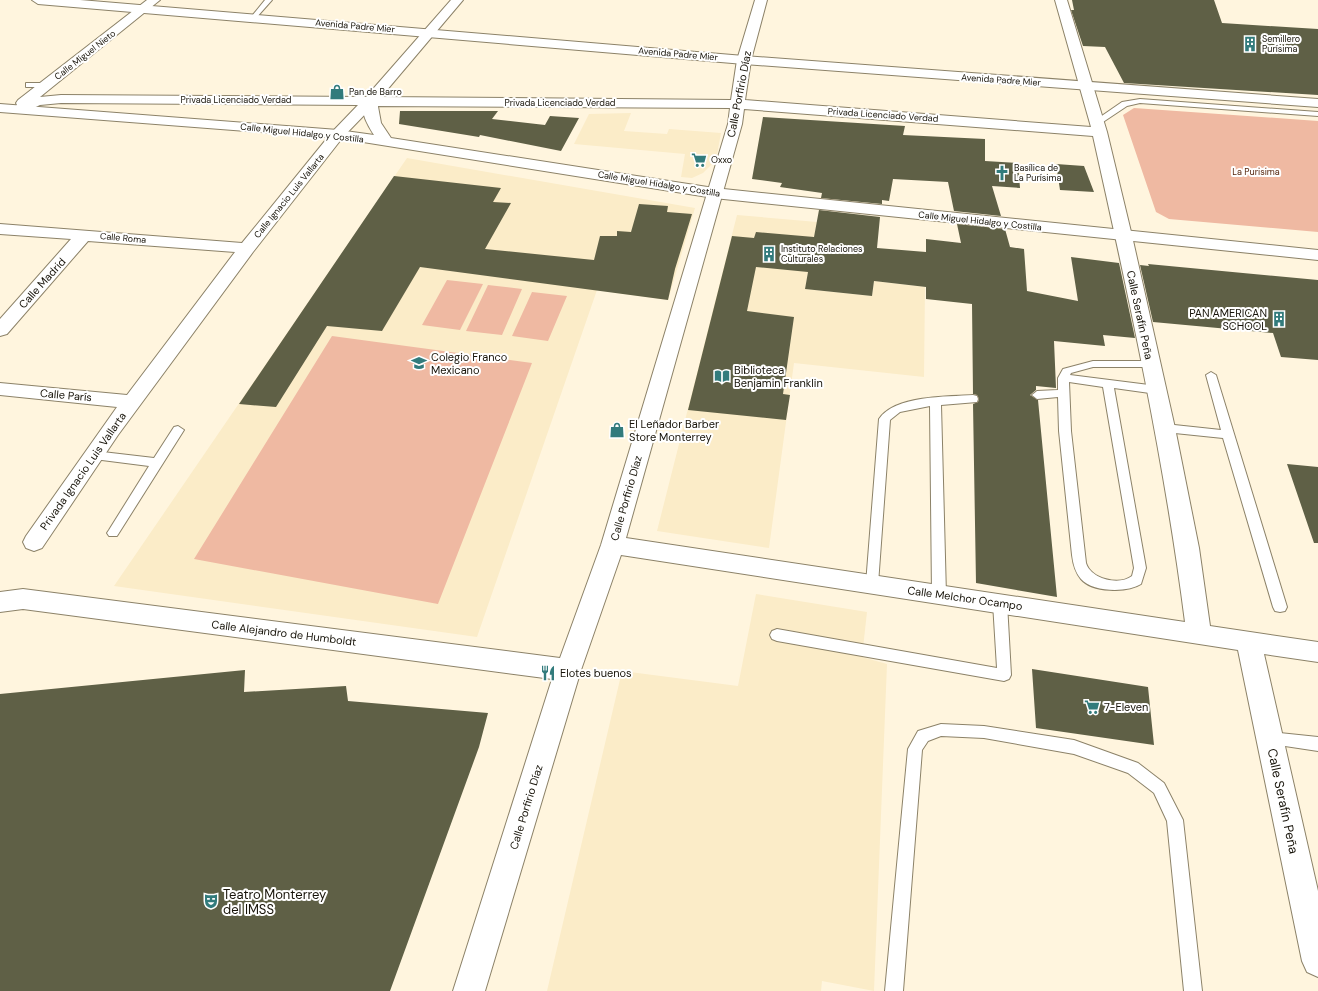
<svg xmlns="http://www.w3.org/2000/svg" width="1318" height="991" font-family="'DM Sans',sans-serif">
	<rect width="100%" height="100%" fill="#fff5de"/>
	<!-- built -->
	<path fill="#fbecc8" d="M631 113 624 131 667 134 669 129 721 133 716 160 703 173 692 178 681 177 685 154 574 144 589 114Z
		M407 158 695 208 668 300 597 290 477 637 114 586Z
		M737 215 817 222 805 289 872 296 874 281 925 287 924 377 794 363 769 548 657 531Z
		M756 594 867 612 862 657 887 664 874 991 822 981 821 991H547L622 671 738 686Z"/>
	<!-- green -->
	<path fill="#efb9a2" d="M1134 108 1318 121V232L1169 219 1156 212 1123 115Z
		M447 280 483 284 460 330 422 325Z
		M488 285 522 289 502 335 466 331Z
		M532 292 567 296 548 341 512 336Z
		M332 336 532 363 438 604 194 559Z"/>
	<!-- building -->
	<path fill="#5f6046" d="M1072 0H1214L1222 23 1318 29V95L1124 83 1105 47 1083 46 1071 10H1074Z
		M400 111H498L492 119 545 125 550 116 579 118 561 151 480 135 479 137 399 124Z
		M763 117 905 126 903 135 985 139V161L1018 163 1020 188 992 186 1001 216 954 211 948 182 893 179 889 201 882 200V204L821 198 822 193 780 187 782 183 752 179Z
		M1056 164 1084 166 1094 192 1060 190Z
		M394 176 501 188 493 202 511 203 485 249 594 260 600 236H617V231L631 232 639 204 668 206 667 212 692 214 675 269 668 300 420 267 382 331 327 326 276 407 239 404Z
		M819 210 880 217 877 248 926 252V239L961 243 957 224 1005 229 1010 247 1024 249 1027 291 1078 301 1071 257 1119 263 1135 338 1103 335 1105 346 1054 341 1056 388 1036 386V390L1030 395 1038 400 1057 597 976 583 973 404 978 402 979 399 977 395 973 394 972 304 926 299V287L874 281 872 296 805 289 808 272 756 267 747 311 794 317 783 394 790 395 786 420 688 410 732 236 754 238 756 232 814 237Z
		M1148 264 1318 280V360L1281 357 1273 333 1153 322 1140 265 1149 266Z
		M1287 464 1318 467V543H1314Z
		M1032 669 1148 687 1154 745 1036 728Z
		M245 670 244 692 346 686 348 701 488 713 479 747 390 991H0V694Z"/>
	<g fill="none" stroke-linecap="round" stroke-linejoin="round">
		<!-- service casing -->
		<g stroke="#8c8268" stroke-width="2">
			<path id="service" d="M265 0H272L256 18H252V16Z
				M26 83H46L50 85 46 87H26Z
				M1140 99 1318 112V116L1140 103 1127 106 1100 124 1093 122 1122 102Z
				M1093 361H1150L1155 364 1150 367H1093L1071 373 1070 375 1157 386 1162 390 1157 394 1114 388 1146 568 1141 584C1127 593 1092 592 1081 579 1075 572 1073 563 1072 555L1059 431 1058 397 1037 399 1032 395 1037 391 1058 390V378L1063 369ZM1069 382 1103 387 1134 568 1132 576C1119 586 1091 579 1086 563L1071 431Z
				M1211 372 1216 375 1287 607 1285 611 1280 612 1275 611 1273 607 1223 438 1165 432 1159 428 1165 424 1221 430 1206 375Z
				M973 395 977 396 978 399 977 402 941 405 946 595 944 599 939 600 934 599 932 595 930 406 900 412 890 420 878 584 877 588 872 589 867 588 866 584 879 419C895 395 947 397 973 395Z
				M178 426 184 430 117 536H109L107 533 109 530 149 466 94 459 88 455 90 452 94 451 154 458 174 427Z
				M1000 598 1005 599 1007 603 1011 675 1009 679 1004 681 777 641 772 639 770 635 772 631 777 629 997 668 993 603 995 599Z
				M941 724 984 726 1074 740 1138 763 1164 783 1183 820 1202 991H1184L1167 821 1154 793 1128 773 1074 754 984 738 941 736 928 741 922 750 903 991H885L908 749 918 731Z
				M1270 732 1318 737V751L1265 743 1263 738 1265 733Z"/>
		</g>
		<!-- minor casing -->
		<g stroke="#8c8268" stroke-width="2">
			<path id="minor" d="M147 0H160L40 97 61 95 366 97 451 0H463L381 97 731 100 737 60 755 0H767L751 60 745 100 1091 127 1055 0H1067L1107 132 1132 236 1175 428 1199 548 1210 626 1318 642V662L1264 654 1318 891V977L1307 972 1302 961 1238 650 621 555 581 670 485 991H453L552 679 23 609 0 612V592L23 589 560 658 601 545 728 124 730 108 373 106 343 137 253 252 118 435 42 548 34 551 26 548 23 542 26 536 117 407 0 395V383L127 395 235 252 88 241 7 334 0 336V319L71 239 0 234V224L242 243 333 131 358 105 61 103 40 105 25 112H15L13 109 17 105 16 103 18 100ZM744 109 1093 136C1129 297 1164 458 1185 622L626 538 742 124Z"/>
		</g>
		<!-- tertiary casing -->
		<g stroke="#8c8268" stroke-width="2">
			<path id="tertiary" d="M32 0H80L744 56 1318 99V107L744 64 38 4Z
				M370 97 375 98 377 101 381 123 391 138 714 188 1318 250V260L714 198 338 138 0 112V104L338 130 374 135C368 126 358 109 365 98Z"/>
		</g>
		<!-- service -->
		<use href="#service" fill="#fff" fill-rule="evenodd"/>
		<!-- minor -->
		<use href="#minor" fill="#fff" fill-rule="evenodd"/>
		<!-- tertiary -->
		<use href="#tertiary" fill="#fff" fill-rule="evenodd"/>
	</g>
	<!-- icons -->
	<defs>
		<g id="building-bare" transform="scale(1.2)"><path d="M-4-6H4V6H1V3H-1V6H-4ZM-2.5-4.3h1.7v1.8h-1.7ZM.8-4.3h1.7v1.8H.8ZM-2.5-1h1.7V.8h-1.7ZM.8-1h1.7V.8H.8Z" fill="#327b7c" stroke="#fff" stroke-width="2.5" paint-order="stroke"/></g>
		<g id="shop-bare" transform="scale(1.2)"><path d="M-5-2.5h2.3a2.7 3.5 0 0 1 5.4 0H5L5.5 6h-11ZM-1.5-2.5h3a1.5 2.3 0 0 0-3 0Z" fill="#327b7c" stroke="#fff" stroke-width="2.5" paint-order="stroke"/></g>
		<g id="supermarket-bare" transform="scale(1.2)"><path d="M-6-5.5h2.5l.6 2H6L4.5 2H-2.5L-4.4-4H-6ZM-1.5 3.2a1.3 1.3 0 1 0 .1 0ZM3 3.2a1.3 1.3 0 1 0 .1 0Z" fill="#327b7c" stroke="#fff" stroke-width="2.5" paint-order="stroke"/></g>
		<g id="church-bare" transform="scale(1.2)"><path d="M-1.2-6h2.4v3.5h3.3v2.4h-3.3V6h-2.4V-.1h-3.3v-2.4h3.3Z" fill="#327b7c" stroke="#fff" stroke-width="2.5" paint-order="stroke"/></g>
		<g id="school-bare" transform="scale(1.2)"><path d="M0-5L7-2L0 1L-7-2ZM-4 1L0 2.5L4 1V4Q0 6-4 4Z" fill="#327b7c" stroke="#fff" stroke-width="2.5" paint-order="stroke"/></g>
		<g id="library-bare" transform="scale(1.2)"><path d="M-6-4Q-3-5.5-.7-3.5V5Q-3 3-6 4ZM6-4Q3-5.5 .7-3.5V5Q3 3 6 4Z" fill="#327b7c" stroke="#fff" stroke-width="2.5" paint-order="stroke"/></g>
		<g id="restaurant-bare" transform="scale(1.2)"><path d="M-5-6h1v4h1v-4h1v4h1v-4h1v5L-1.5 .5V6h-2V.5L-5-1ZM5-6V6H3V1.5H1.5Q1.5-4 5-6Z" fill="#327b7c" stroke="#fff" stroke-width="2.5" paint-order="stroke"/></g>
		<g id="theatre-bare" transform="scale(1.2)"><path d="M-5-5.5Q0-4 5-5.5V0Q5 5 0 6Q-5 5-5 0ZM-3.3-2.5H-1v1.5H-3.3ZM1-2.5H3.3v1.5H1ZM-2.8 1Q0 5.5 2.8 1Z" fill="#327b7c" stroke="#fff" stroke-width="2.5" paint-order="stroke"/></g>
	</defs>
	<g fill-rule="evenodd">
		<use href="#building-bare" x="1250" y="44"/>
		<use href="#shop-bare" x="337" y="92"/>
		<use href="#supermarket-bare" x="699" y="160"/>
		<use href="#church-bare" x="1002" y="173"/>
		<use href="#building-bare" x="769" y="254"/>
		<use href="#building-bare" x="1279" y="319"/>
		<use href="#school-bare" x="419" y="363"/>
		<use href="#library-bare" x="722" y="376"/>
		<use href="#shop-bare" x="617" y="430"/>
		<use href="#restaurant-bare" x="548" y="673"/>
		<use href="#supermarket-bare" x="1092" y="707"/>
		<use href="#theatre-bare" x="211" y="901"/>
	</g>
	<g text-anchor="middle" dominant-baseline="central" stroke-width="4" stroke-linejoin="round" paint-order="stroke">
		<!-- far-street labels -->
		<g font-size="9" fill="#171309" stroke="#fff">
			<text transform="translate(355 26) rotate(5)">Avenida Padre Mier</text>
			<text transform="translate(678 54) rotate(5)">Avenida Padre Mier</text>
			<text transform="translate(85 55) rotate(-38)">Calle Miguel Nieto</text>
			<text transform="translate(1001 80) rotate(4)">Avenida Padre Mier</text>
			<text x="236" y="100">Privada Licenciado Verdad</text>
			<text x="560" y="103">Privada Licenciado Verdad</text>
			<text transform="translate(883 115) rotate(4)">Privada Licenciado Verdad</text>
			<text transform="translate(302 133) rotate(6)">Calle Miguel Hidalgo y Costilla</text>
			<text transform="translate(659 184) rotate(9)">Calle Miguel Hidalgo y Costilla</text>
			<text transform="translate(289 196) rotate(-51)">Calle Ignacio Luis Vallarta</text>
			<text transform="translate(980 221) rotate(6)">Calle Miguel Hidalgo y Costilla</text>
			<text transform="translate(123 238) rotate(5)">Calle Roma</text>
		</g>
		<!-- far-poi labels -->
		<g font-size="9" fill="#171309" stroke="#fff" text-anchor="start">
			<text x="1262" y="39">Semillero<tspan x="1262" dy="10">Purísima</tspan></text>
			<text x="349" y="92">Pan de Barro</text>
			<text x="711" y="160">Oxxo</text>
			<text x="1014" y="168">Basílica de<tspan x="1014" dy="10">La Purísima</tspan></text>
			<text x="781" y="249">Instituto Relaciones<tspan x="781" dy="10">Culturales</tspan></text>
		</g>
		<!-- far-park labels -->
		<g font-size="9" fill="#53230a" stroke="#fff">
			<text x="1256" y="172">La Purisima</text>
		</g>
		<!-- street labels -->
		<g font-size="11" fill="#171309" stroke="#fff">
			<text transform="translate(739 94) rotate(-79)">Calle Porfirio Díaz</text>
			<text transform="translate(42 283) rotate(-48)">Calle Madrid</text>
			<text transform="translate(1140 315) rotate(78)">Calle Serafín Peña</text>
			<text transform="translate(66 395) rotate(5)">Calle París</text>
			<text transform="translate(83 471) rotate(-55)">Privada Ignacio Luis Vallarta</text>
			<text transform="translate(626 498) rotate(-74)">Calle Porfirio Díaz</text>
			<text transform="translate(965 598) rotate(8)">Calle Melchor Ocampo</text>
			<text transform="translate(284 633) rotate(7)">Calle Alejandro de Humboldt</text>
			<text transform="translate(526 807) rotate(-73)">Calle Porfirio Díaz</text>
		</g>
		<!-- poi labels -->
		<g font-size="11" fill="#171309" stroke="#fff" text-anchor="start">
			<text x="1267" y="313" text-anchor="end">PAN AMERICAN<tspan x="1267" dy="13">SCHOOL</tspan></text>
			<text x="431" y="357">Colegio Franco<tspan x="431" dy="13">Mexicano</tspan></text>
			<text x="734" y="370">Biblioteca<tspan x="734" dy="13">Benjamin Franklin</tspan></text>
			<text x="629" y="424">El Leñador Barber<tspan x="629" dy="13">Store Monterrey</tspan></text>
			<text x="560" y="673">Elotes buenos</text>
			<text x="1104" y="707">7-Eleven</text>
		</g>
		<!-- near-street labels -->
		<g font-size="13" fill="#171309" stroke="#fff">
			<text transform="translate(1283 801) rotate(78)">Calle Serafín Peña</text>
		</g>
		<!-- near-poi labels -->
		<g font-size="13" fill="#171309" stroke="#fff" text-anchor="start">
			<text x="223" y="894">Teatro Monterrey<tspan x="223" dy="15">del IMSS</tspan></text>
		</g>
	</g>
</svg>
